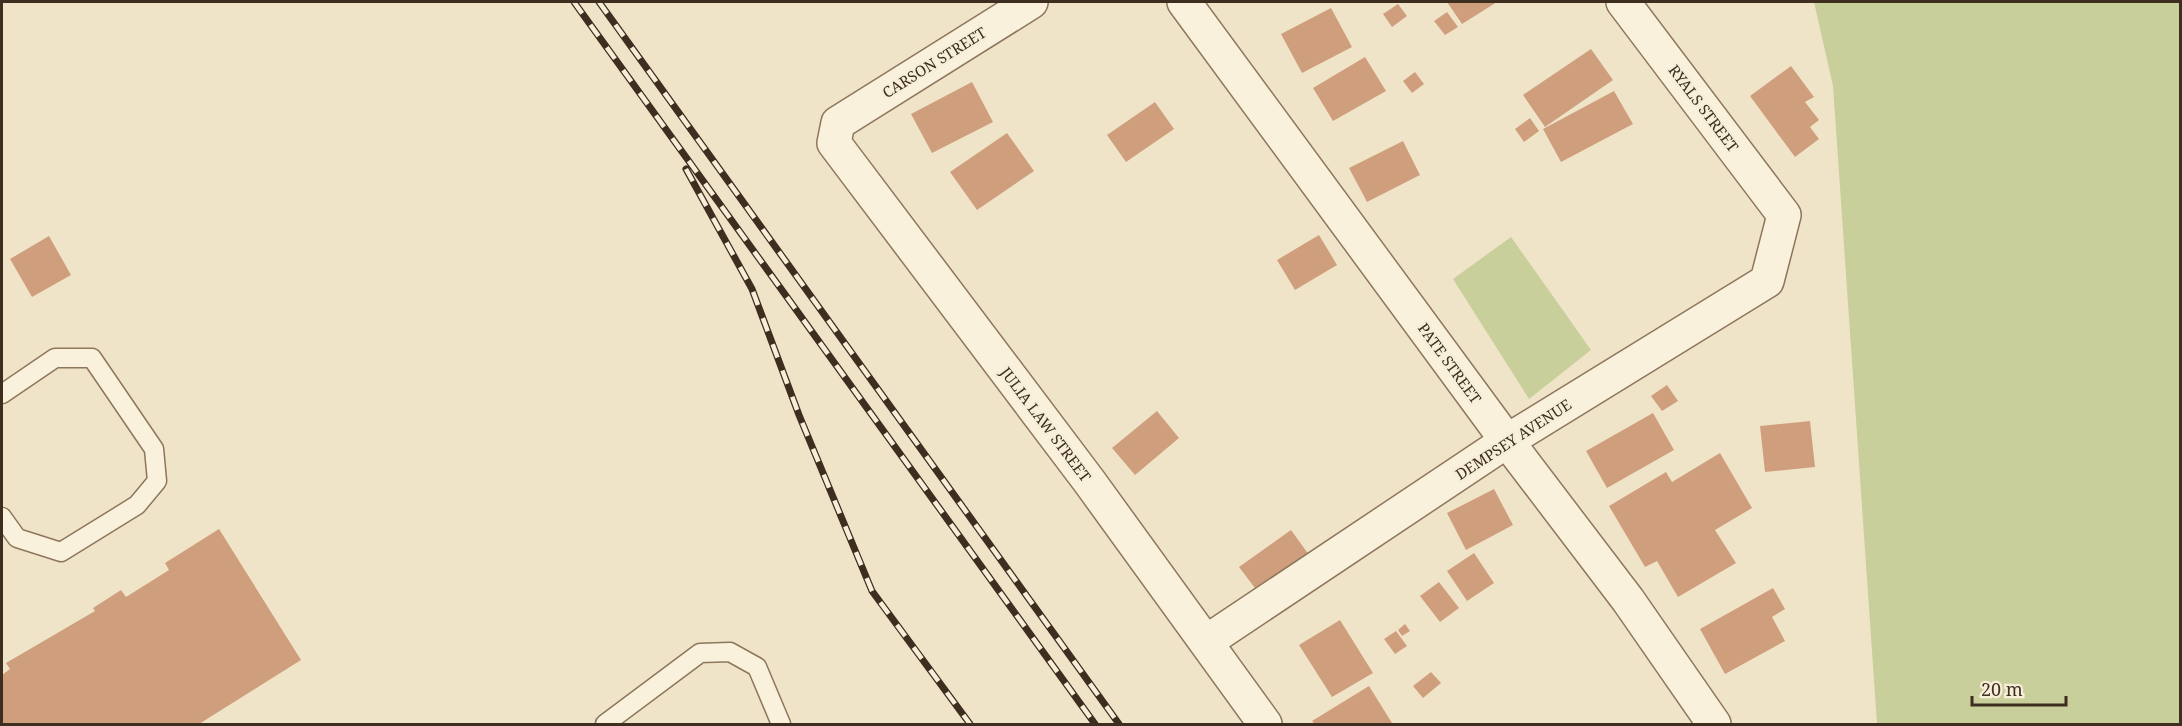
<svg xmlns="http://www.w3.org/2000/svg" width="2182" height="726" font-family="'Noto Serif',serif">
	<rect width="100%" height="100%" fill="#f0e4c8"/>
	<!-- green -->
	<path fill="#c9cf9b" d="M1814 2H2180V724H1877L1833 86Z
		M1511 237 1591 350 1529 399 1453 279Z"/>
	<!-- building -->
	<path fill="#cf9f7d" d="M1447 2H1497L1462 24Z
		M1398 4 1407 16 1392 27 1383 14Z
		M1331 8 1352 47 1302 73 1281 34Z
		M1447 12 1458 27 1445 35 1434 21Z
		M1591 49 1613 80 1545 127 1523 95Z
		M1365 57 1386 91 1333 121 1313 88Z
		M1791 66 1814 97 1805 102 1819 120 1810 127 1819 139 1795 157 1750 96Z
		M1415 72 1424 84 1412 93 1403 81Z
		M972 82 993 122 932 153 911 114Z
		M1614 91 1633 124 1561 162 1543 129Z
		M1155 102 1174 129 1126 162 1107 135Z
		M1530 118 1539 131 1524 142 1515 129Z
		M1007 133 1034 171 977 210 950 172Z
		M1403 141 1420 175 1367 202 1349 168Z
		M1319 235 1337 265 1295 290 1277 260Z
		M49 236 71 275 32 297 10 259Z
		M1667 385 1678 401 1662 411 1651 396Z
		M1157 411 1179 438 1135 475 1112 448Z
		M1653 413 1674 450 1607 488 1586 451Z
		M1810 421 1815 467 1765 472 1760 426Z
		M1720 453 1752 508 1715 530 1736 563 1678 597 1657 561 1645 567 1609 506 1666 472 1672 482Z
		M1494 489 1513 525 1466 550 1447 513Z
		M219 529 301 660 199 724H2V675L10 669 6 663 95 611 93 608 121 590 126 597 169 570 165 563Z
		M1291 530 1312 559 1261 596 1239 567Z
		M1474 553 1494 583 1467 601 1447 571Z
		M1439 582 1459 608 1440 622 1420 596Z
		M1773 588 1785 609 1772 617 1785 641 1725 674 1700 629Z
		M1340 620 1373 673 1332 697 1299 645Z
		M1405 624 1410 631 1402 636 1398 630Z
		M1396 631 1407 646 1395 654 1384 639Z
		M1431 672 1441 683 1423 698 1413 686Z
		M1369 686 1392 723 1315 724 1312 721Z"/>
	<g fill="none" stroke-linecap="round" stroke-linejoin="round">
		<!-- lane casing -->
		<g stroke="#8d765c" stroke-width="21">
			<path id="lane" d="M2 394 55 358H92L154 449 157 481 137 505 61 552 17 538 2 517
				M605 724 700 653 730 652 757 667 781 724"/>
		</g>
		<!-- street casing -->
		<g stroke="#8d765c" stroke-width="36">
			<path id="street" d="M1031 2 838 123 834 143 1089 481 1265 724
				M1184 2 1507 441 1628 600 1714 724
				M1206 642 1507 441 1767 281 1784 215 1623 2"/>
		</g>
		<!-- lane -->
		<use href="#lane" stroke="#faf1dc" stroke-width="18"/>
		<!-- street -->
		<use href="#street" stroke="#faf1dc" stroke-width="33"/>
		<!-- rail casing -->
		<g stroke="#3d2e20" stroke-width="7">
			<path id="rail" d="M574 2 1095 724
				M599 2 1119 724
				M686 169 752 289 799 415 872 591 970 724"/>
		</g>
		<!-- rail -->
		<use href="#rail" stroke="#f7eed8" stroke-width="4.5" stroke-dasharray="14" stroke-linecap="butt"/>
	</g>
	<g text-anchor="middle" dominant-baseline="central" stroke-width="5" stroke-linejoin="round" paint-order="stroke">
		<!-- street labels -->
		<g font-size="15" fill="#3d2e20" stroke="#f7eed8">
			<text transform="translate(934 62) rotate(-32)">CARSON STREET</text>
			<text transform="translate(1704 108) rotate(53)">RYALS STREET</text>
			<text transform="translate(1450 363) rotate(54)">PATE STREET</text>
			<text transform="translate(1046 424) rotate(53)">JULIA LAW STREET</text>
			<text transform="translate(1513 439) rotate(-33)">DEMPSEY AVENUE</text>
		</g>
	</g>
	<!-- border -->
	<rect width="2182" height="726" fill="none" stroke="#3d2e20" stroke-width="6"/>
	<!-- scale -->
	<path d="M1972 696v9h94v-9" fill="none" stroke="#3d2e20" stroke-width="3"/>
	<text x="1981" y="696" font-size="18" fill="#3d2e20" stroke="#f7eed8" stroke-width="4.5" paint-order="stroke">20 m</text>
</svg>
